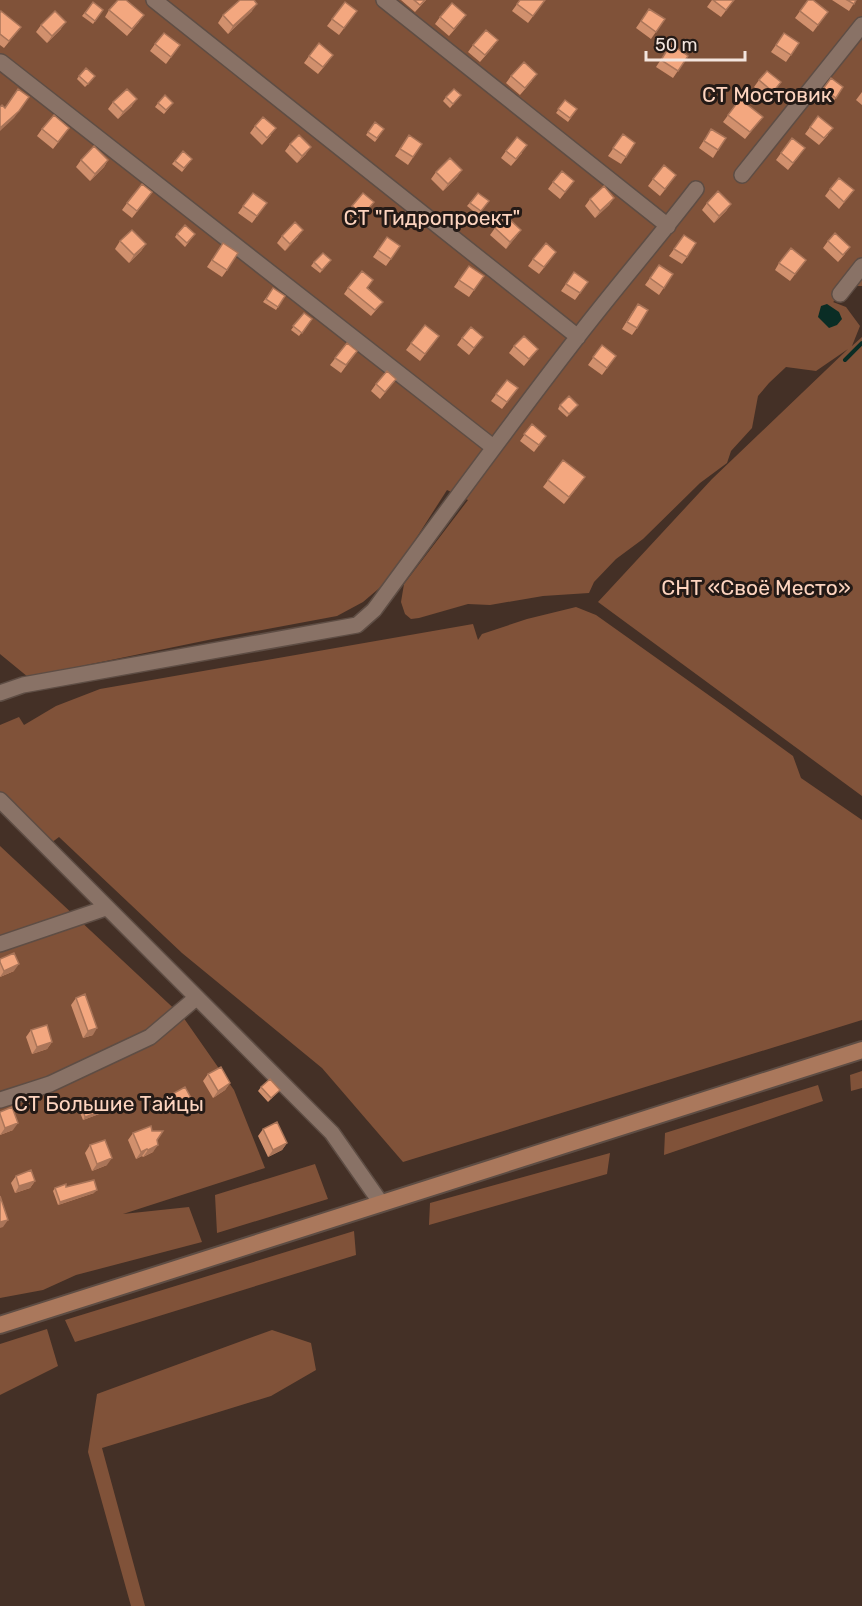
<svg xmlns="http://www.w3.org/2000/svg" width="862" height="1606" font-family="Rubik,sans-serif">
	<rect width="100%" height="100%" fill="#443026"/>
	<!-- green -->
	<path fill="#805239" d="M0 0H862V286H857L833 302 846 307 860 326 852 346 862 337V796L598 602 712 479 848 349 816 371 786 367 769 383 758 396 752 428 731 451 727 463 700 483 643 539 616 559 594 582 589 593 543 596 490 605 468 604 419 618 411 619 405 614 401 602 404 584 468 500 447 490 390 579 363 602 337 616 213 639 28 677 0 654Z
		M576 607 596 615 724 706 793 756 801 778 862 820V1020L403 1162 322 1068 182 953 59 837 51 843 0 795V725L19 717 24 725 56 706 100 689 473 624 478 640 482 634 527 619Z
		M0 846 183 1017 234 1090 265 1168 123 1214 189 1207 202 1242 76 1275 43 1290 0 1298Z
		M862 1071V1088L851 1091 850 1075Z
		M818 1085 823 1101 664 1155 665 1133Z
		M610 1153 607 1174 429 1225 430 1203Z
		M315 1164 328 1199 217 1233 215 1195Z
		M354 1231 356 1255 75 1342 65 1320Z
		M47 1329 58 1366 0 1395V1344Z
		M272 1330 311 1343 316 1370 271 1396 102 1448 145 1606H131L88 1452 97 1394Z"/>
	<!-- water -->
	<path fill="#0a2d25" d="M827 304 839 312 842 319 837 325 829 328 818 317 821 306Z"/>
	<g fill="none" stroke-linecap="round" stroke-linejoin="round">
		<!-- stream -->
		<path stroke="#0a2d25" stroke-width="4" d="M845 360 862 343"/>
		<!-- minor casing -->
		<g stroke="#5e4d44" stroke-width="18">
			<path id="minor" d="M154 0 578 337
				M384 0 668 226
				M1 62 493 447
				M742 175 862 25
				M840 294 862 266
				M0 693 23 685 357 625 374 610C441 519 507 428 576 339 615 288 657 240 696 189
				M0 800 332 1133 381 1203
				M0 944 106 908
				M0 1100 50 1084 150 1037 196 998"/>
		</g>
		<!-- secondary casing -->
		<g stroke="#5e4d44" stroke-width="20">
			<path id="secondary" d="M0 1325 862 1050"/>
		</g>
		<!-- minor -->
		<use href="#minor" stroke="#897266" stroke-width="15"/>
		<!-- secondary -->
		<use href="#secondary" stroke="#aa785c" stroke-width="16"/>
	</g>
	<!-- wall -->
	<path fill="#d1906d" d="M401 0H426L415 12Z
		M520 0H545L528 23 512 11Z
		M712 0H734L721 17 707 7Z
		M808 0 828 12 813 32 795 18Z
		M832 0H856L849 11Z
		M93 2 103 10 93 24 82 16Z
		M345 2 357 11 339 35 327 26Z
		M649 9 665 19 651 39 636 28Z
		M109 10 139 22 127 36 105 17Z
		M252 11 228 34 218 23 223 15Z
		M0 13 21 27 4 48 0 45Z
		M440 17 461 22 449 36 435 24Z
		M41 25 61 29 47 43 36 32Z
		M784 33 799 43 786 62 771 52Z
		M155 44 180 45 166 64 150 51Z
		M671 44 688 56 673 78 656 67Z
		M473 45 493 47 480 62 468 52Z
		M309 56 328 62 318 74 304 63Z
		M79 76 93 79 85 87 77 79Z
		M511 76 532 81 520 95 506 83Z
		M759 80 776 89 768 99 754 87Z
		M843 87 831 105 818 96 823 89Z
		M862 92V105L856 100Z
		M461 95 450 108 443 101 446 97Z
		M740 99 763 117 745 139 723 122Z
		M565 100 577 109 568 122 556 113Z
		M113 102 132 106 118 119 108 109Z
		M158 103H173L164 114 155 107Z
		M375 122 384 129 375 142 366 135Z
		M255 126 271 135 262 145 250 133Z
		M810 127 828 135 819 145 805 134Z
		M42 129 64 135 53 149 37 136Z
		M711 129 718 150 713 158 699 148Z
		M623 134 635 143 621 164 608 156Z
		M409 135 422 144 408 165 395 156Z
		M290 144 306 154 297 163 285 151Z
		M183 151 192 159 182 172 172 164Z
		M506 151 522 153 511 166 501 158Z
		M781 153 800 155 788 170 776 160Z
		M81 160H108L104 167 90 181 76 167Z
		M462 170 457 177 443 191 431 179 436 172Z
		M653 179 671 182 660 196 648 186Z
		M574 181 560 199 548 189 553 182Z
		M830 189 854 190 839 209 825 196Z
		M253 193 267 203 252 223 238 213Z
		M478 193 489 201 478 215 467 206Z
		M614 198 609 205 595 218 585 206 590 199Z
		M147 199 132 218 122 210 127 203Z
		M374 202 358 222 347 213 352 206Z
		M707 203 731 204 726 211 714 223 702 210Z
		M495 228 521 230 506 249 490 235Z
		M177 234H195L185 247 175 237Z
		M684 235 687 257 682 264 669 256Z
		M282 236 298 237 285 251 277 243Z
		M387 237 400 246 386 266 373 257Z
		M120 241 146 244 141 251 129 263 115 249Z
		M828 241 845 254 838 262 823 248Z
		M223 243 227 270 222 277 207 267Z
		M533 259H551L539 274 528 266Z
		M806 260 790 281 775 270 779 263Z
		M314 262 328 264 320 273 311 266Z
		M659 265 673 274 659 295 645 285Z
		M469 266 484 276 469 297 454 287Z
		M574 272 588 282 575 300 561 291Z
		M273 288 285 296 276 310 263 302Z
		M348 288H368L383 302 371 316 344 294Z
		M633 311 637 328 632 335 622 329Z
		M304 313 312 319 299 336 291 330Z
		M425 325 434 343 420 361 406 350Z
		M483 337 469 355 457 345 462 338Z
		M347 343 357 351 341 373 330 365Z
		M602 345 616 356 602 375 588 365Z
		M514 346 538 349 524 366 509 353Z
		M396 379 380 399 371 391 376 384Z
		M507 380 518 388 502 409 491 401Z
		M560 405H578L567 417 558 409Z
		M532 424 546 436 534 452 520 441Z
		M563 460 580 484 564 504 543 487Z
		M0 959 14 971 0 977Z
		M76 998 93 1035 83 1038 71 1005Z
		M31 1030 52 1042 47 1049 32 1054 26 1037Z
		M208 1074 230 1083 225 1090 213 1098 203 1081Z
		M261 1087 280 1090 268 1102 258 1091Z
		M174 1093 188 1101 176 1107 171 1096Z
		M82 1106 99 1114 83 1120 79 1110Z
		M0 1112 13 1130 0 1135Z
		M263 1129 287 1143 282 1150 268 1157 258 1136Z
		M133 1133 157 1140 153 1152 143 1157 142 1156 136 1159 128 1140Z
		M90 1145 107 1165 92 1171 85 1153Z
		M16 1176 35 1181 30 1188 15 1193 11 1183Z
		M66 1187 94 1193 58 1205 53 1191 55 1188Z"/>
	<!-- shaded-wall -->
	<path fill="#aa7559" d="M257 4 252 11 228 34 233 26Z
		M66 22 61 29 47 43 52 36Z
		M137 99 132 106 118 119 123 112Z
		M19 111 14 118 0 131V128Z
		M311 147 306 154 297 163 302 156Z
		M108 160 104 167 90 181 95 174Z
		M462 170 457 177 443 191 448 184Z
		M614 198 609 205 595 218 600 211Z
		M731 204 726 211 714 223 719 216Z
		M303 230 298 237 285 251 290 244Z
		M521 230 516 237 506 249 510 242Z
		M146 244 141 251 129 263 134 255Z
		M19 964 14 971 0 977 4 971Z
		M97 1028 93 1035 83 1038 88 1031Z
		M52 1042 47 1049 32 1054 37 1047Z
		M230 1083 225 1090 213 1098 218 1091Z
		M191 1098 188 1101 176 1107 179 1103Z
		M102 1111 99 1114 83 1120 85 1117Z
		M18 1123 13 1130 0 1135 5 1128Z
		M287 1143 282 1150 268 1157 273 1150Z
		M158 1145 153 1152 143 1157 148 1150Z
		M147 1149 142 1156 136 1159 141 1152Z
		M112 1158 107 1165 92 1171 97 1164Z
		M35 1181 30 1188 15 1193 19 1186Z
		M97 1190 94 1193 58 1205 60 1202Z
		M8 1220 3 1227 0 1228V1222Z"/>
	<!-- building -->
	<path fill="#f3a77f" stroke="#aa7559" stroke-width="1.5" d="M118 0H126L144 15 132 29 109 10Z
		M240 0H254L257 4 233 26 223 15Z
		M414 0H425L420 5Z
		M520 0H545L533 16 517 4Z
		M713 0H734L726 10Z
		M808 0H813L828 12 818 25 800 11Z
		M847 0H856L854 4Z
		M93 2 103 10 95 21 85 13Z
		M345 2 357 11 344 28 332 19Z
		M452 3 466 15 454 29 440 17Z
		M649 9 665 19 656 32 641 21Z
		M1 11 21 27 9 41 0 34V13Z
		M55 11 66 22 52 36 41 25Z
		M486 30 498 40 485 55 473 45Z
		M164 33 180 45 171 57 155 44Z
		M784 33 799 43 791 55 776 45Z
		M319 43 333 55 323 67 309 56Z
		M671 44 688 56 678 71 661 60Z
		M524 62 537 74 525 88 511 76Z
		M86 68 95 76 88 84 79 76Z
		M767 71 781 82 773 92 759 80Z
		M831 78 843 87 836 98 823 89Z
		M18 89 29 97 19 111 0 128V107L2 105 5 108Z
		M127 89 137 99 123 112 113 102Z
		M454 89 461 95 453 104 446 97Z
		M165 95 173 103 166 110 158 103Z
		M740 99 763 117 750 132 728 115Z
		M565 100 577 109 570 118 558 109Z
		M54 115 69 128 58 142 42 129Z
		M818 116 833 128 824 138 810 127Z
		M263 117 276 128 267 138 255 126Z
		M375 122 384 129 377 138 368 132Z
		M711 129 726 138 718 150 704 141Z
		M623 134 635 143 626 157 613 148Z
		M299 135 311 147 302 156 290 144Z
		M409 135 422 144 413 157 400 149Z
		M517 137 527 145 516 159 506 151Z
		M792 138 805 148 793 163 781 153Z
		M94 146 108 160 95 174 81 160Z
		M183 151 192 159 184 168 175 161Z
		M450 158 462 170 448 184 436 172Z
		M664 165 676 175 665 189 653 179Z
		M562 171 574 181 565 192 553 182Z
		M839 178 854 190 844 202 830 189Z
		M142 184 152 192 137 211 127 203Z
		M604 186 614 198 600 211 590 199Z
		M718 191 731 204 719 216 707 203Z
		M253 193 267 203 257 216 243 206Z
		M363 193 374 202 363 215 352 206Z
		M478 193 489 201 481 211 470 203Z
		M506 216 521 230 510 242 495 228Z
		M295 222 303 230 290 244 282 236Z
		M185 225 195 234 187 243 177 234Z
		M132 230 146 244 134 255 120 241Z
		M835 233 850 247 843 255 828 241Z
		M684 235 696 243 687 257 674 249Z
		M387 237 400 246 391 259 378 250Z
		M223 243 238 253 227 270 212 260Z
		M546 243 556 252 544 267 533 259Z
		M791 248 806 260 795 274 779 263Z
		M323 253 331 260 322 270 314 262Z
		M659 265 673 274 664 288 650 278Z
		M469 266 484 276 474 290 459 280Z
		M362 271 373 280 367 288 383 302 375 310 348 288Z
		M574 272 588 282 580 293 566 284Z
		M273 288 285 296 278 307 266 299Z
		M638 304 648 310 637 328 627 322Z
		M304 313 312 319 302 333 293 326Z
		M425 325 439 336 425 354 411 343Z
		M471 327 483 337 474 348 462 338Z
		M524 336 538 349 529 359 514 346Z
		M347 343 357 351 346 365 335 358Z
		M602 345 616 356 607 368 593 357Z
		M387 371 396 379 385 392 376 384Z
		M507 380 518 388 507 402 496 394Z
		M569 396 578 405 569 414 560 405Z
		M532 424 546 436 539 445 524 434Z
		M563 460 585 477 569 497 548 480Z
		M14 953 19 964 4 971 0 962V959Z
		M85 994 97 1028 88 1031 76 998Z
		M47 1025 52 1042 37 1047 31 1030Z
		M221 1067 230 1083 218 1091 208 1074Z
		M270 1079 280 1090 271 1098 261 1087Z
		M185 1087 191 1098 179 1103 174 1093Z
		M98 1100 102 1111 85 1117 82 1106Z
		M12 1107 18 1123 5 1128 0 1114V1112Z
		M277 1122 287 1143 273 1150 263 1129Z
		M151 1126 152 1131H163L157 1140 158 1145 148 1150 147 1149 141 1152 133 1133Z
		M105 1140 112 1158 97 1164 90 1145Z
		M31 1170 35 1181 19 1186 16 1176Z
		M94 1180 97 1190 60 1202 55 1188 66 1184V1187Z
		M0 1196 8 1220 0 1222Z"/>
	<g text-anchor="middle" dominant-baseline="central" stroke-width="6" stroke-linejoin="round" paint-order="stroke">
		<!-- park labels -->
		<g font-size="21" fill="#fdd4bf" stroke="#241a16">
			<text x="767" y="94">СТ Мостовик</text>
			<text x="432" y="217">СТ "Гидропроект"</text>
			<text x="756" y="587">СНТ «Своё Место»</text>
			<text x="109" y="1103">СТ Большие Тайцы</text>
		</g>
	</g>
	<!-- scale -->
	<path d="M646 51v9h99v-9" fill="none" stroke="#f3e5de" stroke-width="3"/>
	<text x="655" y="51" font-size="18" fill="#f3e5de" stroke="#241a16" stroke-width="4.5" paint-order="stroke">50 m</text>
</svg>
